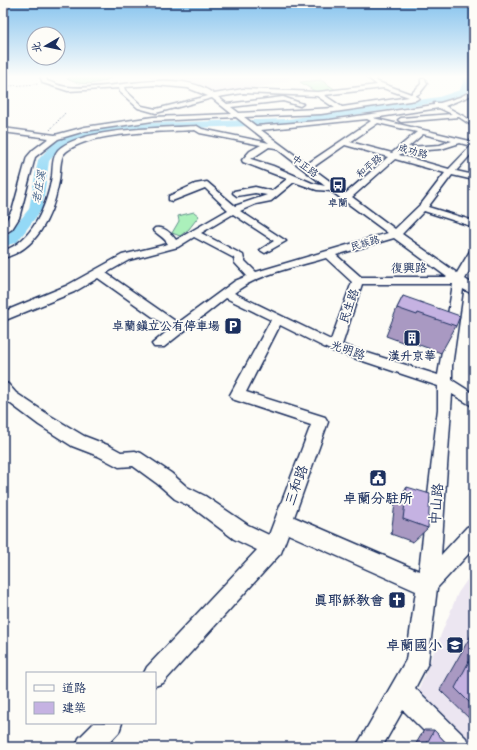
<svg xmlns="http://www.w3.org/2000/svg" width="477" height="750" font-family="'Shantell Sans','LXGW WenKai TC',sans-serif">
	<rect width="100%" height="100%" fill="#fdfcf7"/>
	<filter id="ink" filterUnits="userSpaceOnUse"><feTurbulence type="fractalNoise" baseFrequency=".025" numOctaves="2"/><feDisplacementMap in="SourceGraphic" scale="8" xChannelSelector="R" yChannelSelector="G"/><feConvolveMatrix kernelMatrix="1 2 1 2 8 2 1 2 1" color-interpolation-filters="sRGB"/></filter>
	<g filter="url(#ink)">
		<!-- built -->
		<path fill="#ece6f1" d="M286 76 291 79 276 84 214 94 193 84 155 81 148 77Z
			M474 570V747H463L415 698 458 593Z"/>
		<!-- green -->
		<path fill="#abf0bb" stroke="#63908c" d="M72 76H112V77C100 85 80 86 67 79Z
			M321 80 339 92H316L300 82Z
			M194 212 199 216 189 229 180 236 172 233 179 221 178 216Z"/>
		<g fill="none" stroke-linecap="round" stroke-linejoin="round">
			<!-- river -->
			<path fill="#94d9f6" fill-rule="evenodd" d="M460 76H467L471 82 466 94 440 102 288 125 152 129 98 134 63 145 49 161 42 209 17 242 3 247V238L7 236 29 209 38 160 55 141 97 128 152 123 288 119 439 97 460 90 463 82Z"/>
			<!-- minor casing -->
			<g stroke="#1b2f5e" stroke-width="3">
				<path id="minor" d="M40 76H46L47 81C54 83 61 87 68 87 111 92 176 66 214 94L243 89 318 92 377 85 366 76H372L378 82 411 94 421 84V79H425L427 84 420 93 415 96 419 98 416 100 321 114 244 117 256 126 330 120 434 105V103H440L460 97 468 93 474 85 472 95 445 106 474 122V127L459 117 401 122 398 120 401 118 452 114 439 108 373 118 474 142V151L456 171 474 175V180L452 175 428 207 474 221V227L424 211 402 234 457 273 470 251 474 250V263L465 279 474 285V295L463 289 452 366V380L474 394V407L452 394 441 555 467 527 474 525V548L437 588 428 663 415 688 466 738 469 747H440L403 710 382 747H356L406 660 416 591 288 534 281 553 163 683 155 686V673H144L147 667 257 550 234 539 193 508 175 499 159 485 133 466 119 467 98 456 72 446 39 425 3 398V382L8 384 16 393 49 415 84 436 110 446 121 452 135 451 141 453 171 473 187 487 205 496 248 525 269 535 311 425 232 399 230 395 271 320 226 298 164 347H154L152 344 170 329 98 278 74 292 3 321V312L66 286 122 255 168 244C164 237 158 235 153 230L155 228C164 226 171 233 176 240L228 210 205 188 172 201 169 200V196L195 184 207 182 235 206 267 195 255 193 237 196 233 193 234 191 255 187 272 191 287 179 243 162 242 160 250 151 261 145 200 133 195 130C164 132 83 131 63 155 59 164 61 175 58 186 52 217 36 250 3 258V251C33 241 47 206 52 176 53 168 52 157 58 150 80 128 165 128 197 126L202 129 269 143 236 117 153 121 85 131 58 139 35 157 19 218 12 229 3 235V227L13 208 27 157 33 150 49 138 3 132V128L55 135 85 127 153 117 232 114 212 98 156 113 138 108 120 92 119 88 68 91 43 83ZM155 85 188 88 208 96 156 109 142 106 125 90 124 87ZM383 88 409 97 342 107 324 95ZM243 93 317 96 335 108 239 113 231 107 283 101 300 106 303 104 283 97 227 104 218 97ZM367 119 371 121 307 164 261 130ZM378 123 417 132 392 153 350 142ZM423 134 452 141 440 145 408 147ZM460 143 471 146 449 169 399 155 402 152 441 149ZM345 145 388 157 346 193 312 168ZM269 147 276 148 325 186 312 183 273 166 251 159ZM395 159 445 173 422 203 395 229 352 197ZM294 182 317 190 331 191 388 233 256 272 244 260 243 255 201 233 233 214 274 241 260 250 265 253 286 241 240 211 256 204 271 201ZM194 237 234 258 235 263 247 276 235 281 178 323 106 273 129 260 178 247ZM394 238 447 277H361L336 255ZM326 258 352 282 331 340 234 293C259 273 296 267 326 258ZM362 284H453L438 375 342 345ZM280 325 330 350 438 386V409L419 571 294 517 328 422 325 417 246 392Z
					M94 723H122L119 732 105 747H76L79 738Z"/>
			</g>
			<!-- path -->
			<path stroke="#1b2f5e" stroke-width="1" stroke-dasharray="1.5 1.5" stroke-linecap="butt" d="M9 86 38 84
				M50 130 65 113"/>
			<!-- minor -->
			<use href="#minor" fill="#fdfcf7" fill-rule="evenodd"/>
		</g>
		<!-- wall -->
		<path fill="#a999c2" stroke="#1b2f5e" d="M403 296 456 326 441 353 406 340 405 343 386 336 397 308Z
			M407 487 428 528 413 542 391 534 395 503Z
			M474 630V723L440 690Z
			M424 730H434L450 747H414Z"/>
		<!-- building -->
		<path fill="#c5b2e2" stroke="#1b2f5e" d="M403 296 460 316 456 326 418 313 417 315 397 308Z
			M407 487 430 494 428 528 403 519Z
			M474 652V707L455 688Z
			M434 730 450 747H425Z"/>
	</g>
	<!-- sky -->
	<linearGradient id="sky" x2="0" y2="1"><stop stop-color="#86c3ee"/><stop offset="0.42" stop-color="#fefefb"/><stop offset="1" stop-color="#fefefb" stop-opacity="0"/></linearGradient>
	<rect width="477" height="182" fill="url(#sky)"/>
	<!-- icons -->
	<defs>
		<g id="bus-square" transform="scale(0.9)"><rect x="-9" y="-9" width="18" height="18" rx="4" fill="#1b2f5e" stroke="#fdfcf7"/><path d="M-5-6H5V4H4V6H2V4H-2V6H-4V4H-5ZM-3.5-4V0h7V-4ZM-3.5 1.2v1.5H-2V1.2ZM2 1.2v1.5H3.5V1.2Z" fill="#fff"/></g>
		<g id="parking-square" transform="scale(0.9)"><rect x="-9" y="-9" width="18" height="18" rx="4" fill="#1b2f5e" stroke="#fdfcf7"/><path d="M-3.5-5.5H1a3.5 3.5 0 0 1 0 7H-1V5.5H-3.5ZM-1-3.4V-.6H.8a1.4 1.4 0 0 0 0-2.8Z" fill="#fff"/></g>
		<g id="building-square" transform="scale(0.9)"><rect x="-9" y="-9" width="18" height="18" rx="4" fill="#1b2f5e" stroke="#fdfcf7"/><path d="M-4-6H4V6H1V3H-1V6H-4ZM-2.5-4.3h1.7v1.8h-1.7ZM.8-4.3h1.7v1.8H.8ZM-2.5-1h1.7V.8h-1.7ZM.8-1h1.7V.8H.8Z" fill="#fff"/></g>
		<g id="civic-square" transform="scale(0.9)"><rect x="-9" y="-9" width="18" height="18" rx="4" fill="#1b2f5e" stroke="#fdfcf7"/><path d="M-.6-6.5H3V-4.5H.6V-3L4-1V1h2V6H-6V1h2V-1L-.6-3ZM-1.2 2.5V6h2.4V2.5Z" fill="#fff"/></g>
		<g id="church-square" transform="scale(0.9)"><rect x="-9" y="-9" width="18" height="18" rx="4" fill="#1b2f5e" stroke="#fdfcf7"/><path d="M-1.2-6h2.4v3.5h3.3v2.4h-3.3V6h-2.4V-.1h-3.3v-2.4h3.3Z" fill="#fff"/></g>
		<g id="school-square" transform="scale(0.9)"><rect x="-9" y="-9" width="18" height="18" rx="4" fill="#1b2f5e" stroke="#fdfcf7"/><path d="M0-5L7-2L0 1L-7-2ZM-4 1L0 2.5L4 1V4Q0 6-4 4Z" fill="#fff"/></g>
	</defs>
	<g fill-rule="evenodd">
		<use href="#bus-square" x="338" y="185"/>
		<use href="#parking-square" x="233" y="326"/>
		<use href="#building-square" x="412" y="338"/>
		<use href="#civic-square" x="378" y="478"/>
		<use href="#church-square" x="397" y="600"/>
		<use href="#school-square" x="455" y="645"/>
	</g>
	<g text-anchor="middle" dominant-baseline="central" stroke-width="3.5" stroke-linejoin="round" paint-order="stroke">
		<!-- far-street labels -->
		<g font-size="10" fill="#1b2f5e" stroke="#fdfcf7">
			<text transform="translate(413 151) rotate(15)">成功路</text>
			<text transform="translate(305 166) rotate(37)">中正路</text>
			<text transform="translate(369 166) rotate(-40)">和平路</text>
			<text transform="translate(365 243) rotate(-16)">民族路</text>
		</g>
		<!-- far-poi labels -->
		<g font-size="10" font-weight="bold" fill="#1b2f5e" stroke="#fdfcf7">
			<text x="338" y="202">卓蘭</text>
		</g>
		<!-- far-water labels -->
		<g font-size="11" font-style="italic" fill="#395a84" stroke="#fdfcf7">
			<text transform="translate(39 187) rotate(-80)">老庄溪</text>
		</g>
		<!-- street labels -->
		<g font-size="12" fill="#1b2f5e" stroke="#fdfcf7">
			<text transform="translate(409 268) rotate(-1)">復興路</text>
			<text transform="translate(349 306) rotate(-71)">民生路</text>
			<text transform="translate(348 350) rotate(19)">光明路</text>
		</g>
		<!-- poi labels -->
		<g font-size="12" font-weight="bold" fill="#1b2f5e" stroke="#fdfcf7" text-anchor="end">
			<text x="220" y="326">卓蘭鎮立公有停車場</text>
			<text x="412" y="356" text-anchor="middle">漢升京華</text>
		</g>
		<!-- near-street labels -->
		<g font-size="14" fill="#1b2f5e" stroke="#fdfcf7">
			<text transform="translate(296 485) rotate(-70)">三和路</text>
			<text transform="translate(436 504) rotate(-85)">中山路</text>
		</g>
		<!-- near-poi labels -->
		<g font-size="14" font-weight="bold" fill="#1b2f5e" stroke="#fdfcf7" text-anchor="end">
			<text x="378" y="498" text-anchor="middle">卓蘭分駐所</text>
			<text x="384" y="600">真耶穌教會</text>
			<text x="442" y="645">卓蘭國小</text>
		</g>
	</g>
	<!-- margin -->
	<rect width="477" height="750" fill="none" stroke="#fdfcf7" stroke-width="16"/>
	<rect x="8" y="8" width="461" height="734" fill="none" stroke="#1b2f5e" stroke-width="1.5" filter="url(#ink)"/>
	<!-- legend -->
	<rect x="26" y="672" width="130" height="52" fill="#fdfcf7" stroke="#a3aaba"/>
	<rect x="34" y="685" width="20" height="6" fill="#fdfcf7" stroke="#a3aaba"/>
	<text x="62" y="692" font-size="12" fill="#1b2f5e">道路</text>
	<rect x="34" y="702" width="20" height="12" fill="#c5b2e2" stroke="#a3aaba"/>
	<text x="62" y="712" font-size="12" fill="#1b2f5e">建築</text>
	<!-- north arrow -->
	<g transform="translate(46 46) rotate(261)"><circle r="19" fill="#fdfcf7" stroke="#a3aaba"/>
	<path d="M0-3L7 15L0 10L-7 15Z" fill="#1b2f5e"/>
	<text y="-6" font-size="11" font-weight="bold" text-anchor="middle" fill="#1b2f5e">北</text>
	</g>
</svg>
